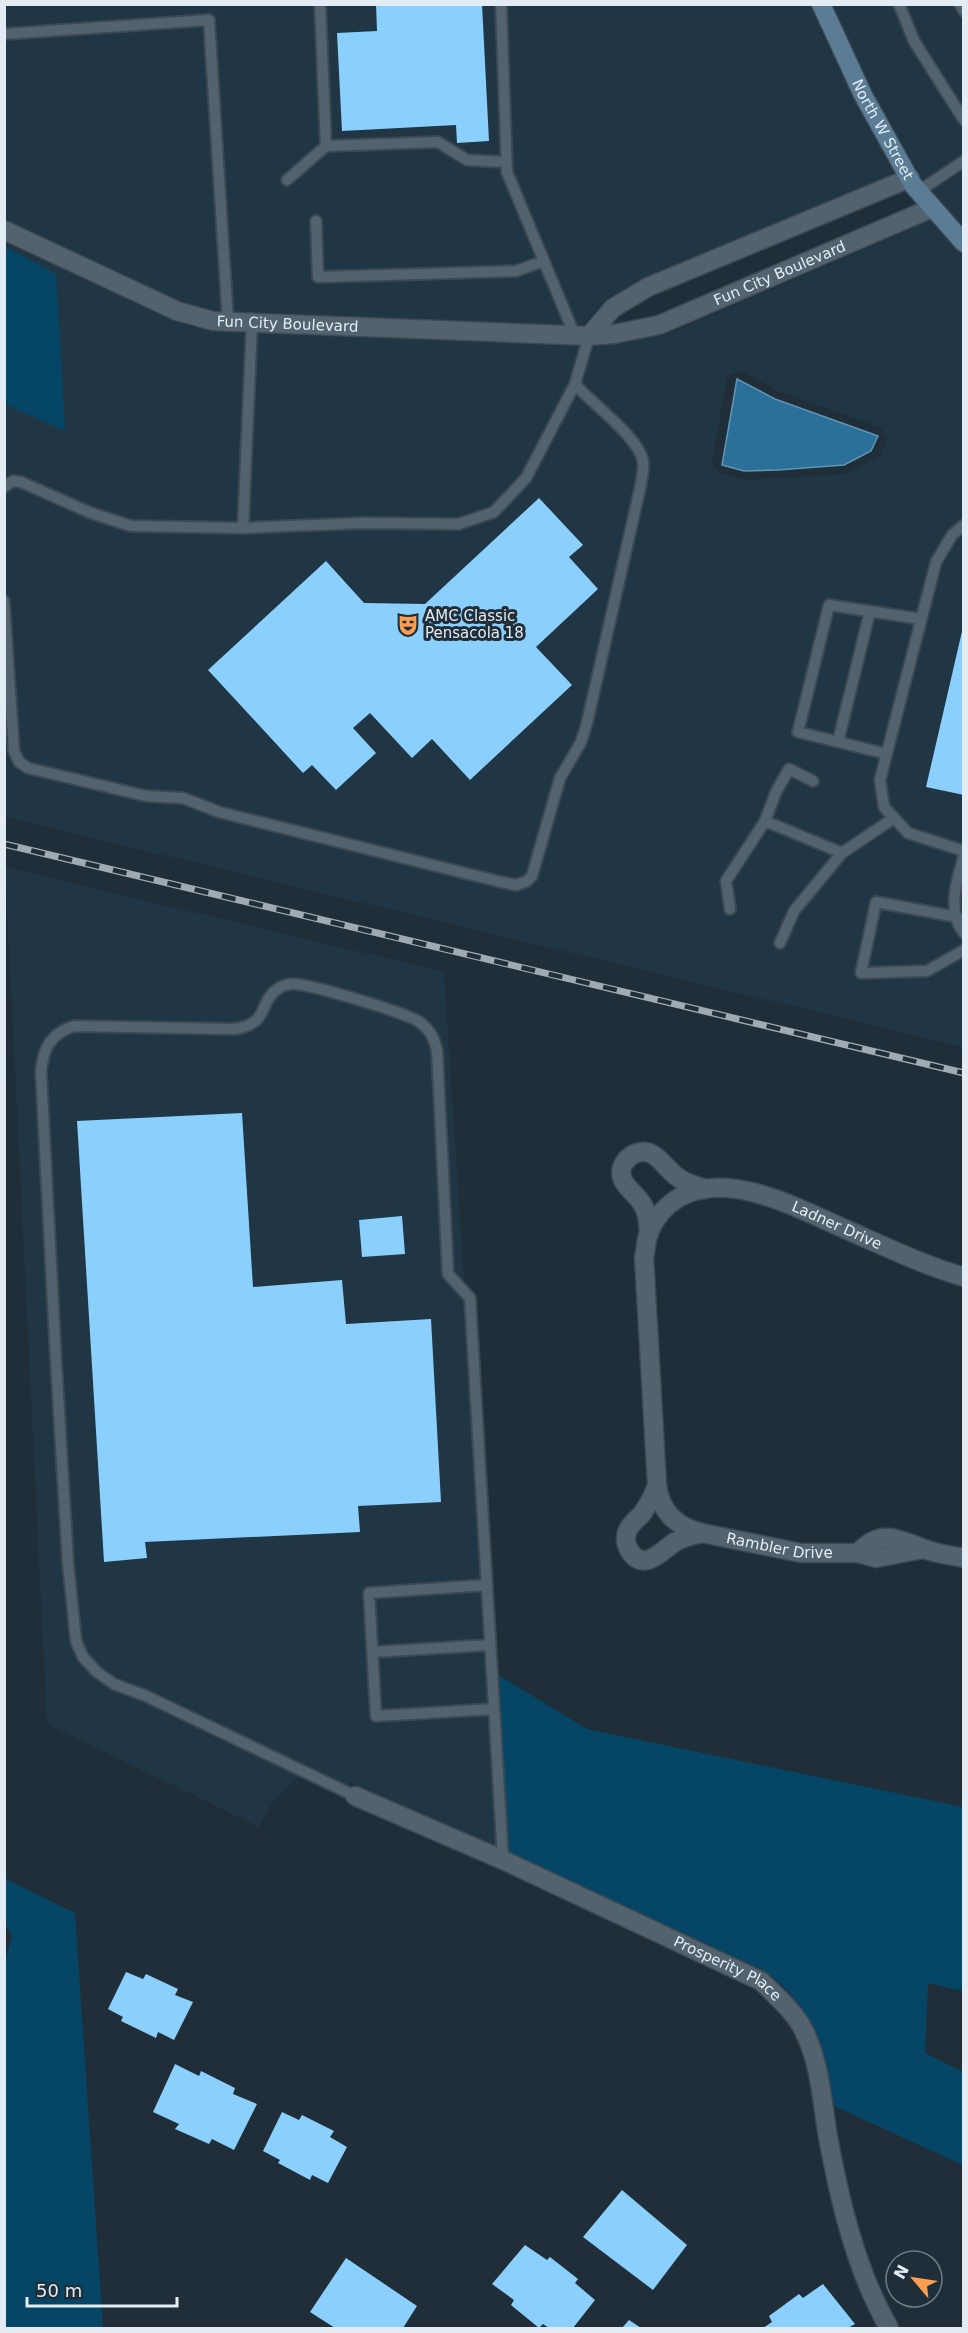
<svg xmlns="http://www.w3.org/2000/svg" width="968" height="2333" font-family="'DejaVu Sans',sans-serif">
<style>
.built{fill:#203645;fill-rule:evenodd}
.green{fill:#054667}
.water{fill:#2b7099;stroke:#6295b4;stroke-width:1.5}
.building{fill:#8bd0fc}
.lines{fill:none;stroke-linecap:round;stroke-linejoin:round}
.lane-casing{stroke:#3c4952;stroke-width:14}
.street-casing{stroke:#3c4952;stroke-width:21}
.secondary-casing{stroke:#3c4952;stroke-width:21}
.lane{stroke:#52636f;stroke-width:10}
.street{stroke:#52636f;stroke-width:18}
.secondary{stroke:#5a7d95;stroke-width:18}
.rail-casing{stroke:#9faab2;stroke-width:7}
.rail{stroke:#1f2e38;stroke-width:4.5;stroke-dasharray:14;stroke-linecap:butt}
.labels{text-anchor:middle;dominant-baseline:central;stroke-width:6;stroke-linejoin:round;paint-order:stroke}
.street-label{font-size:15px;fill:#e3ecf3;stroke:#1f2e38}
.poi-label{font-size:15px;fill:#e3ecf3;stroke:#1f2e38;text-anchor:start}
</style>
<rect width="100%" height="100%" fill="#1f2e38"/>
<path class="built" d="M4,5H811L823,36L853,99L895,173L643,278L606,299L582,326L213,310L193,306L159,292L5,219Z
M834,5H963V228L925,183L873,91L844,30Z
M930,221L964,258L963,1047L5,817L4,241L151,311L188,326L212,331L576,346L586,347L591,351L594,347L665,335ZM741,371L778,391L881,428L887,440L880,456L846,474L745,480L720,473L712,462L721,411L728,376Z
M5,867L444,972L495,1753L504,1850L348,1782L346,1787L319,1775L296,1778L272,1803L259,1827L47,1724Z"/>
<path class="green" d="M4,246L56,274L65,431L5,404Z
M490,1670L587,1729L963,1807V1991L928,1983L925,2053L963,2072V2165L834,2106C823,2050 815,2008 765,1971L504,1850Z
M4,1878L75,1913L103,2328H5L4,1965L12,1936L5,1925Z"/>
<path class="water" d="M737,379L775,399L878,436L871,451L844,465L778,470L744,471L722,465Z"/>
<path class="building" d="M376,4H482L489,141L457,143L456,125L342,131L337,33L377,31Z
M539,498L583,545L569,557L598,589L536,647L572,685L470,780L432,739L412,758L370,713L353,728L376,753L336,790L312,765L303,773L208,670L326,561L364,603L425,604Z
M963,627H964V795L926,787Z
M242,1113L253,1287L342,1280L346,1324L431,1319L441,1502L358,1506L360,1532L145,1542L147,1558L104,1562L77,1121Z
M402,1216L405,1254L362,1257L359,1220Z
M126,1972L143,1979L146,1974L178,1989L175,1995L193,2002L174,2040L158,2032L156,2038L121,2021L123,2017L108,2009Z
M175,2064L199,2076L201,2071L235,2088L233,2094L257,2104L234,2150L212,2139L209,2144L175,2129L179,2124L153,2112Z
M282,2112L299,2120L302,2115L334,2131L330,2137L347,2147L328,2183L312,2175L310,2180L278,2163L280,2160L263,2151Z
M622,2190L687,2245L653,2290L583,2237Z
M525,2245L547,2260L550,2257L578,2279L575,2283L595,2300L573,2328H549L543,2324L539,2328L511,2305L514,2300L492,2284Z
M346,2258L417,2306L403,2328H335L310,2312Z
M823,2284L855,2324L848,2328H763L772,2322L769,2316L799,2294L803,2298Z
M629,2320L641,2328H622Z"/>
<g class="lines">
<defs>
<path id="lane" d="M501,4L507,172L575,336
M899,4L914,41L964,120
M960,4L964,11
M4,34L209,20L228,321
M326,146L438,142L467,160L506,162
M287,180L326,146L320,4
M919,191L964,161
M316,221L318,277L516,271L544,261
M4,487L13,481L21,482L91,513L131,526L243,528L252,322
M964,525L952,535L936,562L880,780L884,807L908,833L964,851
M243,528L362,523L459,524L494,512L526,478L575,384
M4,601L14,751L19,762L28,768L146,796L183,798L219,812L251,820L501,882L517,885L527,881L532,876L560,778L581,742L587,723L641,484C642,477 644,468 643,461C638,436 592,404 575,384L589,336
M838,742L870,611
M887,754L798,732L829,605L921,619
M765,821L776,792L789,769L813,781
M964,856C957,880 946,911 964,933
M730,909L726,881L765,821L842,853
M957,917L876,902L861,973L927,971L964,950
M780,943L794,911L842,853L894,818
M487,1585L369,1593L376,1716L494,1709
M373,1652L490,1645
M355,1796L146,1696L114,1684L97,1672L83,1657L76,1641L68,1563L56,1361L41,1072C43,1049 50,1034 74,1026L234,1029C271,1024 257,1002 279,988C282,986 289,984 292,984C308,983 410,1014 421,1023C431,1031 434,1039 437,1050L448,1274L470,1298L503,1860"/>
<g id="street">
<path id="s1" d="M4,230L177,311L213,321L589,336L614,334L659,325L932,208"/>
<path d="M589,336L613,308L648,287L910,178"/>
<path d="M649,1234C648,1223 648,1212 641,1202C633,1190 614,1181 624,1163C627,1159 630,1156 634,1154C654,1145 663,1166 676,1176C685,1183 695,1186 706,1189"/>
<path id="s2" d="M657,1485C654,1495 648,1505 642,1514C637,1519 630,1524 627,1532C625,1537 626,1545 629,1550C644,1574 662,1550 675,1542C684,1537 692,1535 702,1533L801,1553H858L876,1558L923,1549"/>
<path id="s3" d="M702,1533C676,1527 660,1511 657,1485L644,1257C646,1250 646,1242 648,1235C654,1219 666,1205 680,1197C730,1170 799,1209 845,1229C884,1246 923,1265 964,1277"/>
<path d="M858,1553C880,1529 895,1538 922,1548C935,1554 950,1555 964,1558"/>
<path id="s4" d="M355,1796L503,1860L761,1981C775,1995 794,2011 803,2029C820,2061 822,2102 828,2137C840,2202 856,2270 889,2328"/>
</g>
<g id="secondary">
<path id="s5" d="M821,4L863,95L913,185L964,243"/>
</g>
</defs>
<use href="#lane" class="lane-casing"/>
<use href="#street" class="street-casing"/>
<use href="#secondary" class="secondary-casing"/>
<use href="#lane" class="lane"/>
<use href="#street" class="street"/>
<use href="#secondary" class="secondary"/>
<defs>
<path id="rail" d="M4,844L964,1073"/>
</defs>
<use href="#rail" class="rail-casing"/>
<use href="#rail" class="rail"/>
</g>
<defs>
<symbol id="theatre-bare" viewBox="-9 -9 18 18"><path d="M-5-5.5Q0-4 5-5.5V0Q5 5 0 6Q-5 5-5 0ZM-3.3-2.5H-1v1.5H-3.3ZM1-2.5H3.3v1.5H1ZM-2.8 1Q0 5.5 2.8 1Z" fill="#fb9e51" stroke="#1f2e38" stroke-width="2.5" paint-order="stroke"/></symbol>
</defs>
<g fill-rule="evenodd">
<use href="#theatre-bare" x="393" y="610" width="30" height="30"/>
</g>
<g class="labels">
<g class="street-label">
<text stroke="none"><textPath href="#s5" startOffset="140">North W Street</textPath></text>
<text stroke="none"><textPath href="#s1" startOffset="807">Fun City Boulevard</textPath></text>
<text stroke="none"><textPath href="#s1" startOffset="303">Fun City Boulevard</textPath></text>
<text stroke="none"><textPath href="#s3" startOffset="537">Ladner Drive</textPath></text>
<text stroke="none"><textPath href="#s2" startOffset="238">Rambler Drive</textPath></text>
<text stroke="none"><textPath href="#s4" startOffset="411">Prosperity Place</textPath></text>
</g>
<g class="poi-label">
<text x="425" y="616">AMC Classic<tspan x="425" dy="17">Pensacola 18</tspan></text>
</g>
</g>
<rect width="968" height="2333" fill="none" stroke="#e3ecf3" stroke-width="12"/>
<g transform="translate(914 2279) rotate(299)"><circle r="28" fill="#1f2e38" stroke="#6d7a83" stroke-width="1.5"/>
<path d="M0-4.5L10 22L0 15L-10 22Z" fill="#fb9e51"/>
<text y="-9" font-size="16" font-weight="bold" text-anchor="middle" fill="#e3ecf3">N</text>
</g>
<path d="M27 2297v9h150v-9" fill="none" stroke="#e3ecf3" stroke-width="3"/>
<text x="36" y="2297" font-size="18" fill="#e3ecf3" stroke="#1f2e38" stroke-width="4.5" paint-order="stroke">50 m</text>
</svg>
